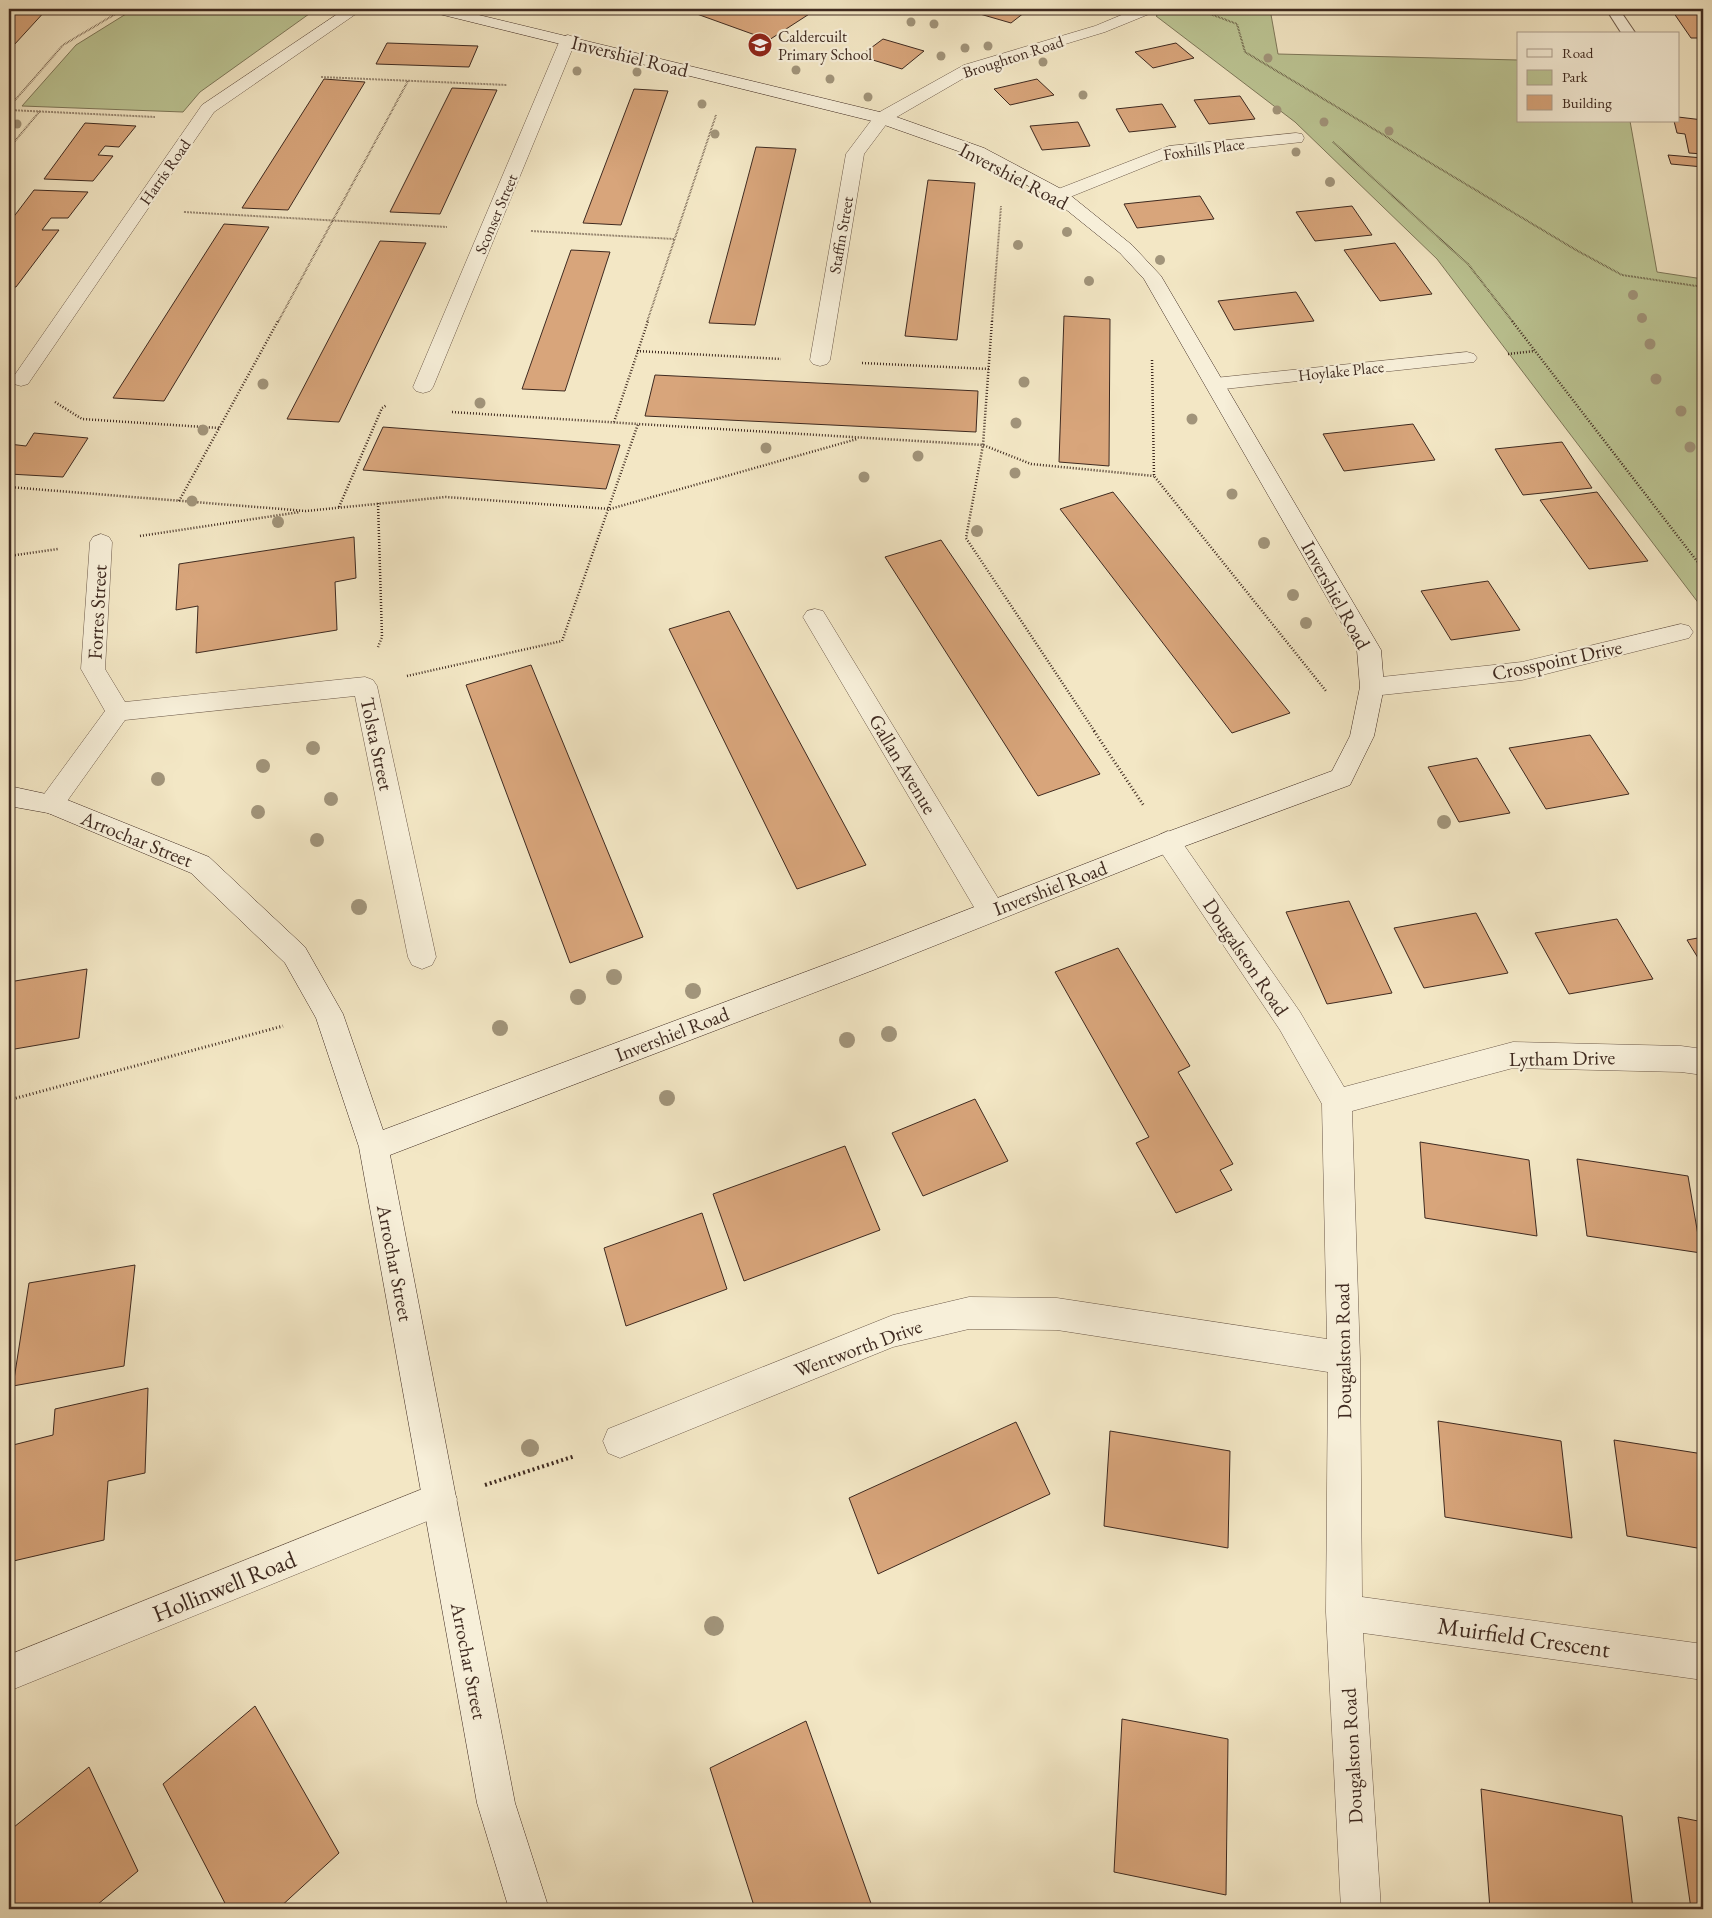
<svg xmlns="http://www.w3.org/2000/svg" width="1712" height="1918" font-family="'EB Garamond',serif">
<style>
.green{fill:#bcc594;stroke:#7e785a}
.building{fill:#d8a57b;stroke:#3f2a20}
.lines{fill:none;stroke-linecap:round;stroke-linejoin:round}
.lane-casing{stroke:#6c5949;stroke-width:2}
.street-casing{stroke:#6c5949;stroke-width:1}
.secondary-casing{stroke:#3f2a20;stroke-width:1}
.path-far3{stroke:#3f2a20;stroke-width:2;stroke-dasharray:0.5 1;stroke-linecap:butt}
.path-far2{stroke:#3f2a20;stroke-width:2.5;stroke-dasharray:1 2;stroke-linecap:butt}
.path-far1{stroke:#3f2a20;stroke-width:3;stroke-dasharray:1 2.5;stroke-linecap:butt}
.path{stroke:#3f2a20;stroke-width:4;stroke-dasharray:2 3;stroke-linecap:butt}
.lane{fill:#f7efd9;fill-rule:evenodd}
.street{fill:#f7efd9;fill-rule:evenodd}
.secondary{fill:#f7efd9;fill-rule:evenodd}
.tree{fill:#a1947a}
.labels{text-anchor:middle;dominant-baseline:central;stroke-width:4.5;stroke-linejoin:round;paint-order:stroke}
.far-poi-label{font-size:16px;fill:#3f2a20;stroke:#f7efd9;text-anchor:start}
.far-street-label{font-size:16px;fill:#3f2a20;stroke:#f7efd9}
.street-label{font-size:20px;fill:#3f2a20;stroke:#f7efd9}
.near-street-label{font-size:24px;fill:#3f2a20;stroke:#f7efd9}
</style>
<rect width="100%" height="100%" fill="#f3e7c5"/>
<filter id="stains"><feTurbulence type="fractalNoise" baseFrequency=".004" numOctaves="4"/><feColorMatrix values="0 0 0 0 .2 0 0 0 0 .09 0 0 0 0 .02 0 0 0 .5 -.17"/></filter>
<radialGradient id="worn" r=".72"><stop offset=".6" stop-color="#630" stop-opacity="0"/><stop offset="1" stop-color="#630" stop-opacity=".3"/></radialGradient>
<path class="green" d="M134,9H316L200,92L183,112L22,106L76,45Z
M1165,9H1270L1278,54L1518,60V121H1630L1657,272L1703,279V609L1437,259L1295,122L1156,16Z"/>
<path class="building" d="M9,9H47L14,45L9,44Z
M683,9H817L769,40Z
M977,9H1029L1011,23L973,12Z
M1671,9H1703V38H1691Z
M883,39L924,51L902,69L860,56Z
M387,43L478,46L469,67L376,64Z
M1176,43L1194,58L1153,68L1135,52Z
M324,79L365,82L288,210L242,208Z
M1037,79L1054,95L1010,105L994,89Z
M452,88L497,90L440,214L390,212Z
M634,89L668,91L621,225L583,223Z
M1240,96L1255,119L1209,124L1194,100Z
M1162,104L1176,127L1129,132L1116,109Z
M1678,117L1703,120V154L1689,153L1685,134L1677,133L1674,121H1678Z
M1078,122L1090,146L1042,150L1030,126Z
M85,123L136,126L119,147L105,146L98,155L113,156L93,181L44,179Z
M756,147L796,149L755,325L709,323Z
M1668,155L1703,158V167L1671,164Z
M928,180L975,183L957,340L905,336Z
M34,190L88,192L68,218H51L42,230H59L16,287H9V223Z
M1200,196L1214,219L1137,228L1124,204Z
M1352,206L1372,235L1315,241L1296,212Z
M224,224L269,227L164,401L113,398Z
M380,241L426,243L339,422L287,419Z
M1395,243L1432,294L1380,301L1344,250Z
M571,250L610,252L565,391L522,389Z
M1296,292L1314,321L1234,330L1218,301Z
M1064,316L1110,319L1109,466L1059,462Z
M655,375L978,391L976,432L645,416Z
M1413,424L1435,460L1344,471L1323,434Z
M383,427L620,445L606,489L363,470Z
M34,433L88,438L63,477L9,474V444L26,446Z
M1562,442L1592,488L1523,495L1495,449Z
M1113,492L1290,713L1232,733L1060,509Z
M1597,492L1648,561L1589,569L1540,500Z
M354,537L356,578L335,582L337,630L196,653L198,606L176,610L179,564Z
M941,540L1100,774L1038,796L885,557Z
M1488,581L1520,630L1451,640L1421,591Z
M729,611L866,865L797,889L669,629Z
M531,665L643,937L570,963L466,685Z
M1590,735L1629,794L1546,809L1509,748Z
M1477,758L1510,813L1459,822L1428,767Z
M1349,901L1392,993L1327,1004L1286,912Z
M1476,913L1508,973L1424,988L1394,928Z
M1617,919L1653,979L1569,994L1535,933Z
M1703,937V966L1687,940Z
M1118,948L1190,1066L1178,1072L1233,1164L1220,1170L1232,1190L1176,1213L1136,1143L1149,1137L1055,972Z
M87,969L79,1038L9,1050V982Z
M975,1099L1008,1161L923,1196L892,1133Z
M1420,1142L1529,1160L1537,1236L1425,1218Z
M845,1146L880,1230L744,1281L713,1194Z
M1577,1159L1688,1176L1701,1253L1587,1236Z
M702,1213L727,1289L626,1326L604,1248Z
M135,1265L124,1366L13,1386L29,1283Z
M148,1388L145,1473L108,1481L104,1540L9,1562V1446L53,1435L55,1409Z
M1438,1421L1561,1441L1572,1538L1445,1517Z
M1016,1422L1050,1494L878,1574L849,1498Z
M1110,1431L1230,1451L1228,1548L1104,1526Z
M1614,1440L1703,1454V1549L1627,1536Z
M255,1706L339,1853L278,1909H228L163,1784Z
M1122,1719L1228,1739L1226,1895L1114,1872Z
M806,1721L873,1909H755L710,1768Z
M89,1767L138,1871L92,1909H9V1831Z
M1481,1789L1622,1816L1633,1909H1490Z
M1678,1817L1703,1822V1909H1691Z"/>
<g class="lines">
<defs>
<path id="lane" d="M1606,9H1619L1636,34H1622Z"/>
<path id="street" d="M345,9H363L214,112L28,384L21,386L14,384L11,380L14,376L202,105Z
M1136,9H1157L1154,12L1105,32L976,71L888,122L864,154L830,360L827,364L820,366L813,364L810,360L846,154L876,114L964,65L1095,26Z
M568,35L574,37L576,40L433,387L430,391L423,393L416,391L413,387L560,40L562,37Z
M1296,133L1302,134L1304,138L1302,142L1172,156L1065,199L1059,200L1053,199L1050,195L1053,191L1169,146Z
M1467,352L1474,354L1477,358L1474,362L1215,390L1208,388L1205,384L1208,380L1215,378Z
M101,534L109,537L112,542L105,669L125,702L365,677L373,680L377,686L436,957L432,965L422,969L412,965L408,957L355,696L125,720L60,811L51,814L42,811L38,804L42,797L105,711L81,669L90,542L93,537Z
M815,609L823,611L1001,903L1004,911L1001,919L991,922L981,919L803,617L807,611Z
M1681,624L1689,626L1693,632L1689,638L1522,680L1372,696L1364,693L1360,687L1364,681L1372,678L1522,662Z
M1168,831L1177,835L1300,1012L1344,1087L1513,1042L1681,1046L1703,1049V1075L1681,1072L1513,1068L1352,1111L1360,1358L1362,1597L1703,1644V1680L1363,1633L1381,1909H1341L1326,1612L1328,1372L1057,1330L969,1329L893,1347L620,1458L608,1453L603,1441L608,1429L893,1315L969,1297L1057,1298L1327,1339L1322,1104L1280,1030L1159,849L1155,842L1159,835Z
M440,1482L452,1487L457,1499L452,1511L9,1691V1655Z"/>
<path id="secondary" d="M428,9H454L888,114L984,148L1065,191L1132,245L1161,276L1381,650L1384,687L1374,736L1350,785L1177,849L876,969L390,1155L515,1803L549,1909H509L477,1803L359,1147L316,1018L285,963L191,873L48,813L9,806V786L60,797L209,857L305,947L343,1014L383,1130L856,953L1159,835L1332,771L1350,736L1360,687L1357,650L1144,279L1120,253L1053,199L972,156L876,122L431,12Z"/>
</defs>
<use href="#lane" class="lane-casing"/>
<use href="#street" class="street-casing"/>
<use href="#secondary" class="secondary-casing"/>
<path class="path-far3" d="M1197,9L1237,24L1245,52L1576,250L1622,275L1703,287
M321,77L507,85
M9,107L63,45L124,9
M9,110L155,117
M1333,142L1468,264L1513,322
M9,148L40,111
M184,212L447,227
M531,231L674,239
M278,322L408,81
M647,322L716,115
M992,322L1001,206"/>
<path class="path-far2" d="M992,321L983,445L966,538L1095,732
M1512,321L1703,569
M637,351L781,359
M1508,354L1535,351
M1152,360L1154,476L1326,691
M862,363L989,369
M55,402L82,419L219,428
M452,412L638,424
M614,422L648,321
M9,487L306,511L446,497L610,509L857,439
M179,501L278,321
M378,503L382,637L378,647
M339,507L382,408L387,405
M140,536L300,512
M9,556L58,549
M407,676L562,641L638,424L983,445L1031,464L1154,476"/>
<path class="path-far1" d="M1094,731L1144,806
M9,1100L283,1026"/>
<path class="path" d="M485,1485L575,1456"/>
<use href="#lane" class="lane"/>
<use href="#street" class="street"/>
<use href="#secondary" class="secondary"/>
</g>
<g class="tree">
<circle cx="911" cy="22" r="4.5"/>
<circle cx="934" cy="24" r="4.5"/>
<circle cx="988" cy="46" r="4.5"/>
<circle cx="965" cy="48" r="4.5"/>
<circle cx="941" cy="56" r="4.5"/>
<circle cx="848" cy="57" r="4.5"/>
<circle cx="1268" cy="58" r="4.5"/>
<circle cx="1043" cy="62" r="4.5"/>
<circle cx="796" cy="70" r="4.5"/>
<circle cx="577" cy="71" r="4.5"/>
<circle cx="637" cy="72" r="4.5"/>
<circle cx="830" cy="79" r="4.5"/>
<circle cx="1083" cy="95" r="4.5"/>
<circle cx="868" cy="97" r="4.5"/>
<circle cx="702" cy="104" r="4.5"/>
<circle cx="1277" cy="110" r="4.5"/>
<circle cx="1324" cy="122" r="4.5"/>
<circle cx="17" cy="124" r="4.5"/>
<circle cx="1389" cy="131" r="4.5"/>
<circle cx="715" cy="134" r="4.5"/>
<circle cx="1296" cy="152" r="4.5"/>
<circle cx="1330" cy="182" r="5"/>
<circle cx="1067" cy="232" r="5"/>
<circle cx="1018" cy="245" r="5"/>
<circle cx="1160" cy="260" r="5"/>
<circle cx="1089" cy="281" r="5"/>
<circle cx="1633" cy="295" r="5"/>
<circle cx="1642" cy="318" r="5"/>
<circle cx="1650" cy="344" r="5.5"/>
<circle cx="1656" cy="379" r="5.5"/>
<circle cx="1024" cy="382" r="5.5"/>
<circle cx="263" cy="384" r="5.5"/>
<circle cx="480" cy="403" r="5.5"/>
<circle cx="1681" cy="411" r="5.5"/>
<circle cx="1192" cy="419" r="5.5"/>
<circle cx="1016" cy="423" r="5.5"/>
<circle cx="203" cy="430" r="5.5"/>
<circle cx="1690" cy="447" r="5.5"/>
<circle cx="766" cy="448" r="5.5"/>
<circle cx="918" cy="456" r="5.5"/>
<circle cx="1015" cy="473" r="5.5"/>
<circle cx="864" cy="477" r="5.5"/>
<circle cx="1232" cy="494" r="5.5"/>
<circle cx="192" cy="501" r="5.5"/>
<circle cx="278" cy="522" r="6"/>
<circle cx="977" cy="531" r="6"/>
<circle cx="1264" cy="543" r="6"/>
<circle cx="1293" cy="595" r="6"/>
<circle cx="1306" cy="623" r="6"/>
<circle cx="313" cy="748" r="7"/>
<circle cx="263" cy="766" r="7"/>
<circle cx="158" cy="779" r="7"/>
<circle cx="331" cy="799" r="7"/>
<circle cx="258" cy="812" r="7"/>
<circle cx="1444" cy="822" r="7"/>
<circle cx="317" cy="840" r="7"/>
<circle cx="359" cy="907" r="8"/>
<circle cx="614" cy="977" r="8"/>
<circle cx="693" cy="991" r="8"/>
<circle cx="578" cy="997" r="8"/>
<circle cx="500" cy="1028" r="8"/>
<circle cx="889" cy="1034" r="8"/>
<circle cx="847" cy="1040" r="8"/>
<circle cx="667" cy="1098" r="8"/>
<circle cx="530" cy="1448" r="9"/>
<circle cx="714" cy="1626" r="10"/>
</g>
<defs>
<symbol id="school-disc" viewBox="-11 -11 22 22"><circle r="9.5" fill="#8f2418" stroke="#f7efd9"/><path d="M0-5L7-2L0 1L-7-2ZM-4 1L0 2.5L4 1V4Q0 6-4 4Z" fill="#fff"/></symbol>
</defs>
<g fill-rule="evenodd">
<use href="#school-disc" x="746" y="31" width="28" height="28"/>
</g>
<g class="labels">
<g class="far-poi-label">
<text x="778" y="36">Caldercuilt<tspan x="778" dy="18">Primary School</tspan></text>
</g>
<g class="far-street-label">
<text transform="translate(1013 57) rotate(-18)">Broughton Road</text>
<text transform="translate(1204 149) rotate(-8)">Foxhills Place</text>
<text transform="translate(165 172) rotate(-55)">Harris Road</text>
<text transform="translate(496 214) rotate(-67)">Sconser Street</text>
<text transform="translate(841 235) rotate(-80)">Staffin Street</text>
<text transform="translate(1341 371) rotate(-6)">Hoylake Place</text>
</g>
<g class="street-label">
<text transform="translate(630 56) rotate(14)">Invershiel Road</text>
<text transform="translate(1014 176) rotate(28)">Invershiel Road</text>
<text transform="translate(1336 595) rotate(61)">Invershiel Road</text>
<text transform="translate(97 612) rotate(-87)">Forres Street</text>
<text transform="translate(1557 660) rotate(-12)">Crosspoint Drive</text>
<text transform="translate(377 744) rotate(78)">Tolsta Street</text>
<text transform="translate(903 764) rotate(59)">Gallan Avenue</text>
<text transform="translate(137 839) rotate(22)">Arrochar Street</text>
<text transform="translate(1050 888) rotate(-21)">Invershiel Road</text>
<text transform="translate(1246 957) rotate(56)">Dougalston Road</text>
<text transform="translate(672 1034) rotate(-21)">Invershiel Road</text>
<text transform="translate(1562 1058) rotate(-1)">Lytham Drive</text>
<text transform="translate(395 1263) rotate(79)">Arrochar Street</text>
<text transform="translate(858 1348) rotate(-20)">Wentworth Drive</text>
<text transform="translate(1343 1351) rotate(-91)">Dougalston Road</text>
<text transform="translate(469 1661) rotate(79)">Arrochar Street</text>
<text transform="translate(1352 1756) rotate(-93)">Dougalston Road</text>
</g>
<g class="near-street-label">
<text transform="translate(224 1586) rotate(-22)">Hollinwell Road</text>
<text transform="translate(1524 1637) rotate(8)">Muirfield Crescent</text>
</g>
</g>
<rect width="1712" height="1918" fill="none" stroke="#f3e7c5" stroke-width="30"/>
<rect x="10" y="10" width="1692" height="1898" fill="none" stroke="#3f2a20" stroke-width="2.5"/>
<rect x="15" y="15" width="1682" height="1888" fill="none" stroke="#3f2a20"/>
<rect x="1517" y="32" width="162" height="90" fill="#f7efd9" stroke="#ada08f"/>
<rect x="1527" y="49" width="25" height="8" fill="#f7efd9" stroke="#ada08f"/>
<text x="1562" y="58" font-size="15" fill="#3f2a20">Road</text>
<rect x="1527" y="70" width="25" height="15" fill="#bcc594" stroke="#ada08f"/>
<text x="1562" y="82" font-size="15" fill="#3f2a20">Park</text>
<rect x="1527" y="95" width="25" height="15" fill="#d8a57b" stroke="#ada08f"/>
<text x="1562" y="108" font-size="15" fill="#3f2a20">Building</text>
<rect width="100%" height="100%" filter="url(#stains)"/>
<rect width="100%" height="100%" fill="url(#worn)"/>
</svg>
